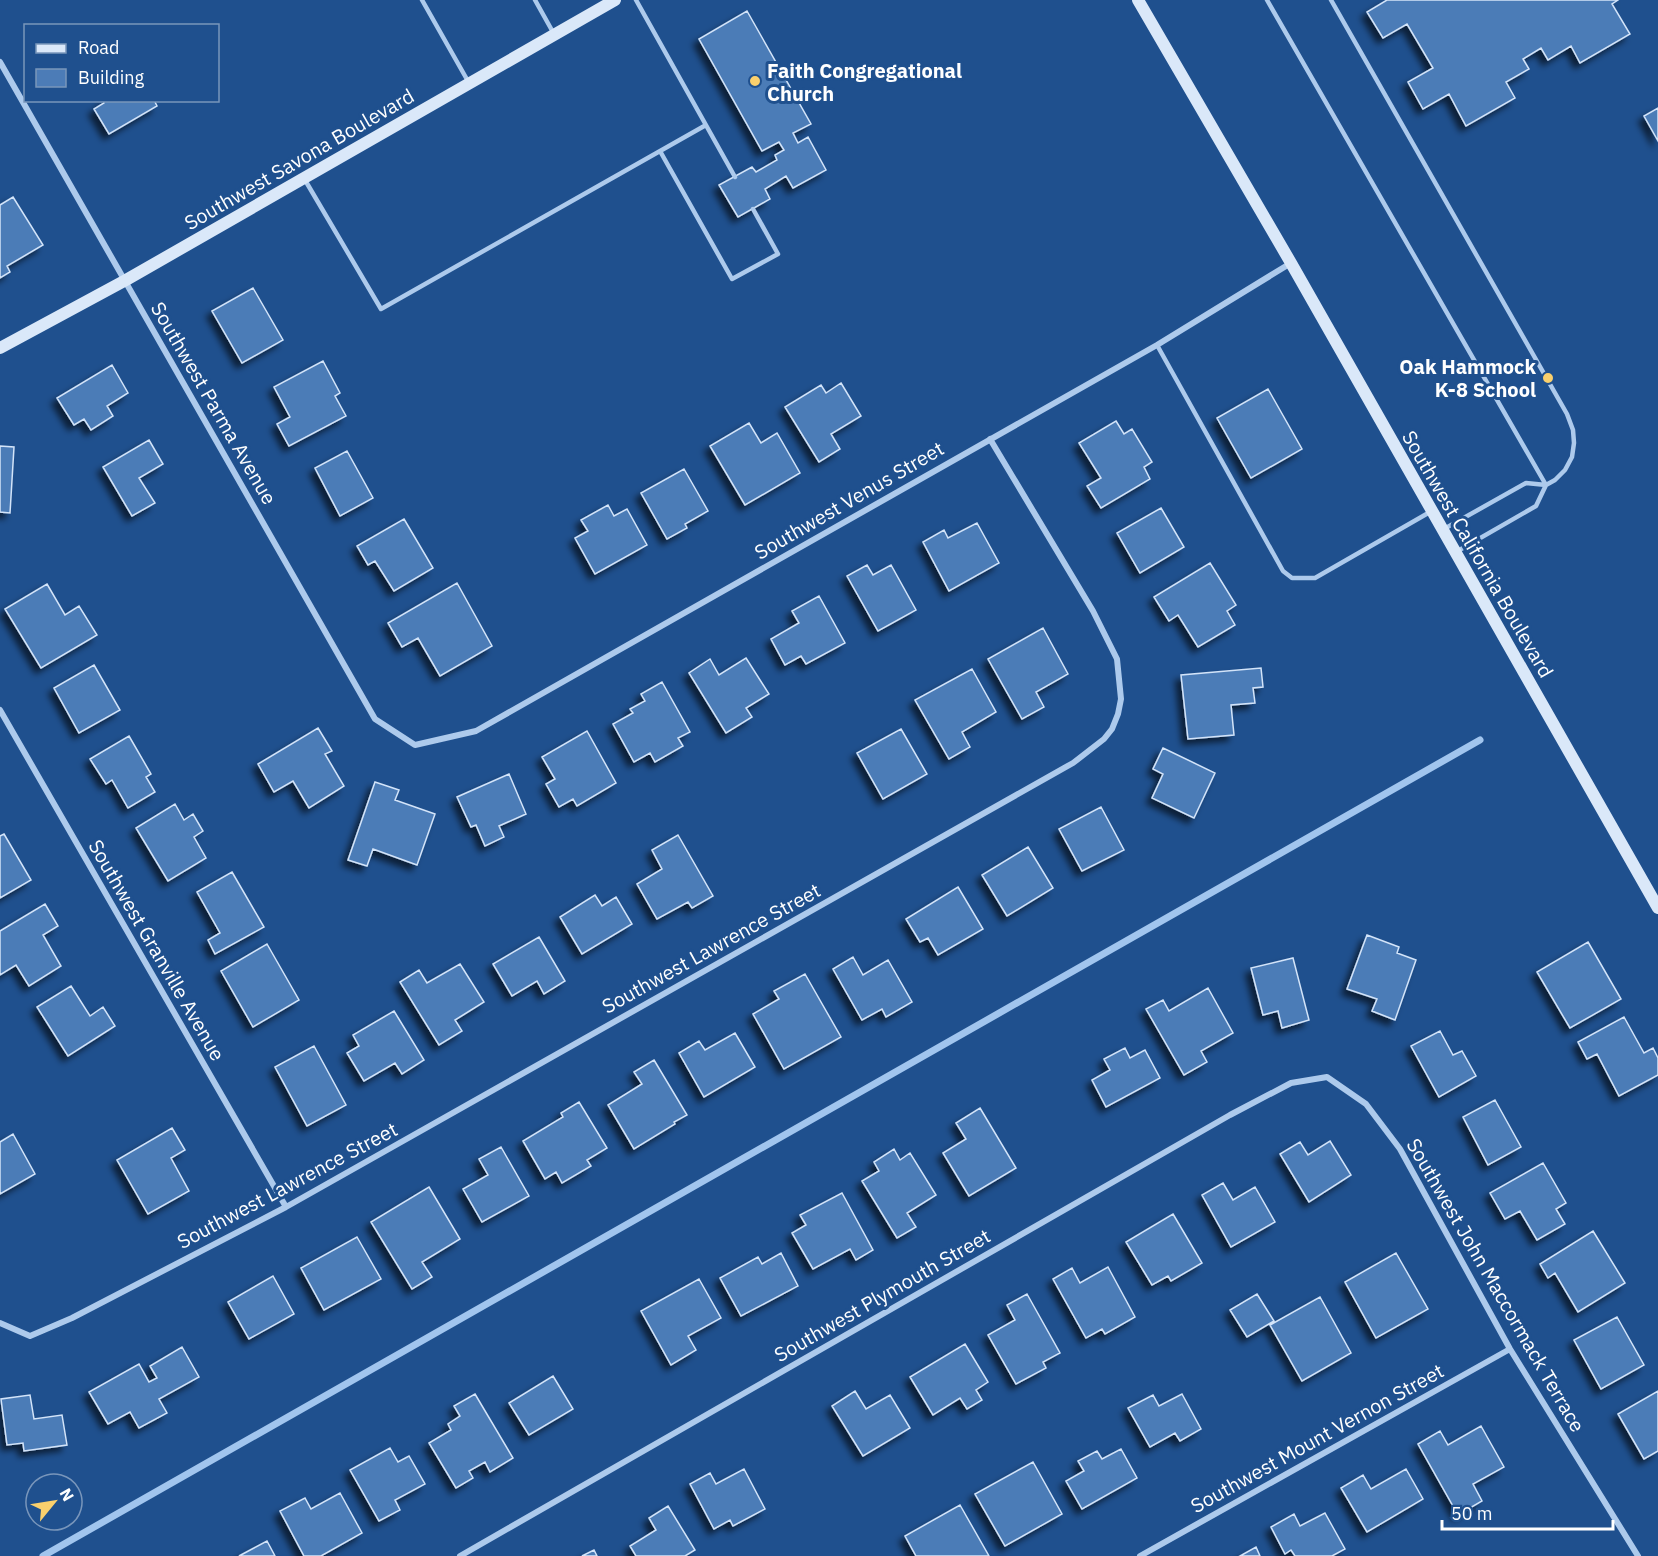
<svg xmlns="http://www.w3.org/2000/svg" width="1658" height="1556" font-family="'IBM Plex Sans',sans-serif">
<style>
.lines{fill:none;stroke-linecap:round;stroke-linejoin:round}
.stream{stroke:#a1c5ee;stroke-width:7}
.building{fill:#4c7cb7;stroke:#d3e4f9;stroke-width:1.5;filter:url(#shadow)}
.lane{stroke:#adcaec;stroke-width:4.5}
.street{stroke:#adcaec;stroke-width:6}
.secondary{stroke:#dae8f9;stroke-width:12}
.poi-dot{fill:#fad06d;stroke:#1f508e;stroke-width:2}
.labels{text-anchor:middle;dominant-baseline:central;stroke-width:6;stroke-linejoin:round;paint-order:stroke}
.poi-label{font-size:20px;font-weight:bold;fill:#fff;stroke:#1f508e;text-anchor:start}
.street-label{font-size:20px;fill:#fff;stroke:#1f508e}
</style>
<defs>
<filter id="shadow"><feDropShadow dx="-5.5" dy="5.5" stdDeviation="3" flood-color="#0009"/></filter>
</defs>
<rect width="100%" height="100%" fill="#1f508e"/>
<g class="lines">
<path class="stream" d="M43,1556L1480,740"/>
</g>
<path class="building" d="M1387,0H1618L1612,4L1630,34L1580,63L1571,46L1548,60L1541,48L1523,59L1529,69L1506,82L1515,98L1466,126L1449,94L1423,109L1408,82L1433,68L1407,24L1383,38L1367,12Z
M747,11L811,124L793,133L798,143L808,137L826,170L793,188L786,176L765,189L770,199L738,217L719,185L752,167L756,172L777,160L775,155L784,150L779,142L762,151L699,39Z
M103,100H154L157,106L109,134L94,109L104,103Z
M1658,108V141L1644,116Z
M13,197L43,245L7,266L10,272L0,278V205Z
M253,288L283,340L242,363L212,311Z
M323,361L340,393L335,396L346,416L289,446L277,424L290,417L274,387Z
M112,365L128,393L107,406L113,416L91,430L84,419L74,425L57,398Z
M841,383L861,416L831,434L840,449L819,462L785,407L821,385L826,393Z
M1268,389L1302,449L1251,478L1217,418Z
M1116,421L1124,434L1132,429L1152,462L1144,467L1150,479L1101,508L1087,486L1101,478L1079,443Z
M749,423L761,443L777,433L800,473L745,505L710,446Z
M149,440L163,464L139,478L155,503L132,516L103,467Z
M0,446L14,447L10,513L0,512Z
M347,451L373,498L340,516L315,468Z
M684,469L708,511L685,524L687,528L667,539L641,493Z
M608,505L614,516L627,509L647,545L595,574L575,538L588,531L581,520Z
M1161,508L1184,547L1140,573L1117,533Z
M404,519L433,568L394,591L375,561L368,565L357,546Z
M977,523L999,563L949,591L923,542L944,530L948,538Z
M1210,563L1236,605L1227,611L1235,625L1198,647L1178,615L1169,621L1154,597Z
M867,565L873,575L891,565L916,610L878,631L847,576Z
M457,583L492,646L440,676L418,638L402,647L388,623Z
M47,584L65,615L79,606L97,635L41,668L5,609Z
M819,596L845,643L806,664L801,656L785,665L771,639L799,623L792,611Z
M1043,628L1068,674L1036,692L1044,707L1022,719L988,659Z
M746,658L769,694L746,708L752,717L726,733L689,673L710,659L719,675Z
M94,665L120,710L79,733L54,688Z
M1261,668L1263,687L1253,688L1255,703L1231,705L1234,735L1188,739L1181,675Z
M972,669L996,712L962,732L970,747L949,759L915,700Z
M662,682L690,732L678,738L683,746L655,762L650,753L634,762L613,724L633,713L630,709L645,701L641,694Z
M318,728L332,751L325,754L344,786L309,808L293,781L274,792L258,764Z
M901,729L927,774L883,799L857,753Z
M587,731L616,783L577,806L573,799L559,807L546,784L555,779L542,757Z
M129,736L151,774L146,777L155,792L128,808L112,780L106,784L90,759Z
M1163,748L1215,773L1194,818L1152,798L1163,774L1153,769Z
M509,774L526,814L499,826L504,837L485,846L476,825L471,827L457,797Z
M375,782L399,790L395,800L435,814L417,865L373,849L367,866L348,860Z
M175,804L184,820L193,814L203,831L194,837L206,858L168,881L136,828Z
M1101,807L1124,850L1082,871L1059,829Z
M4,834L31,880L0,898V836Z
M678,835L713,896L692,908L688,902L657,919L637,884L662,869L652,850Z
M1028,847L1053,888L1007,916L982,875Z
M232,872L264,927L215,954L208,940L220,933L197,892Z
M958,887L983,929L938,955L928,938L920,942L906,919Z
M595,895L602,906L616,897L632,924L582,954L560,917Z
M45,904L58,926L43,935L61,966L29,986L16,965L0,975V931Z
M1367,935L1399,947L1397,953L1416,960L1395,1020L1372,1011L1377,999L1347,989Z
M539,937L565,981L544,994L537,981L512,996L493,964Z
M1588,942L1621,999L1570,1028L1537,972Z
M267,944L299,1000L253,1027L221,971Z
M853,957L863,975L888,960L912,1002L886,1017L882,1009L862,1020L833,969Z
M1293,958L1309,1020L1282,1028L1278,1011L1263,1015L1251,968Z
M460,964L484,1002L455,1020L462,1031L439,1045L400,982L419,970L427,983Z
M805,974L841,1037L784,1069L753,1014L779,999L774,991Z
M71,986L90,1016L103,1007L115,1026L68,1056L37,1007Z
M1208,988L1233,1033L1201,1051L1207,1062L1184,1075L1146,1009L1163,1000L1169,1011Z
M394,1011L424,1060L402,1074L395,1063L364,1081L347,1053L359,1046L353,1035Z
M1624,1017L1644,1053L1653,1048L1658,1058V1075L1619,1096L1597,1054L1587,1059L1578,1042Z
M1440,1031L1453,1055L1462,1051L1476,1076L1439,1097L1411,1046Z
M735,1033L755,1067L704,1097L679,1053L699,1041L705,1050Z
M314,1046L346,1105L307,1126L275,1067Z
M1125,1048L1130,1058L1145,1050L1160,1078L1106,1107L1092,1080L1110,1070L1104,1059Z
M654,1060L687,1115L674,1122L675,1124L634,1149L608,1105L642,1084L634,1072Z
M1495,1100L1521,1147L1488,1165L1463,1117Z
M579,1102L607,1148L587,1160L591,1166L562,1183L556,1172L545,1179L523,1141L563,1117L561,1113Z
M980,1108L1016,1168L969,1196L943,1153L966,1139L956,1123Z
M172,1128L185,1150L171,1158L189,1191L148,1214L117,1160Z
M13,1134L35,1174L0,1194V1142Z
M1330,1141L1351,1175L1309,1202L1280,1154L1300,1142L1308,1155Z
M501,1147L529,1196L482,1222L463,1189L488,1175L479,1159Z
M894,1149L900,1160L910,1153L936,1195L907,1213L916,1227L897,1238L862,1181L879,1171L874,1162Z
M1543,1163L1566,1203L1556,1209L1565,1224L1537,1240L1520,1211L1505,1219L1490,1193Z
M1223,1183L1233,1200L1255,1187L1275,1222L1231,1247L1202,1195Z
M429,1187L460,1239L422,1262L432,1277L412,1289L371,1222Z
M842,1193L873,1250L856,1260L850,1249L813,1269L792,1233L806,1225L800,1215Z
M1173,1214L1202,1263L1171,1281L1168,1276L1152,1285L1126,1242Z
M1593,1231L1625,1283L1578,1312L1555,1273L1548,1278L1540,1264Z
M357,1237L381,1279L324,1310L301,1268Z
M781,1253L798,1286L741,1316L720,1278L758,1257L762,1264Z
M1396,1253L1428,1309L1376,1338L1345,1282Z
M1108,1267L1135,1317L1105,1334L1102,1329L1086,1338L1053,1279L1072,1268L1080,1283Z
M273,1276L294,1314L249,1339L228,1302Z
M699,1279L721,1318L688,1336L696,1350L671,1365L641,1311Z
M1027,1294L1060,1353L1043,1362L1046,1368L1016,1384L988,1335L1015,1320L1007,1305Z
M1257,1294L1274,1321L1247,1337L1230,1310Z
M1320,1297L1351,1353L1302,1381L1270,1325Z
M1617,1317L1644,1365L1601,1389L1574,1340Z
M965,1344L988,1382L976,1390L982,1400L967,1409L960,1398L933,1415L910,1377Z
M182,1347L199,1377L159,1399L167,1413L139,1428L130,1412L108,1424L89,1392L139,1364L149,1382L157,1378L150,1366Z
M553,1376L573,1409L529,1435L509,1403Z
M855,1391L866,1409L890,1395L910,1428L863,1456L832,1406Z
M1658,1391V1451L1644,1459L1618,1414Z
M475,1394L513,1458L490,1472L485,1462L469,1471L473,1478L456,1488L429,1443L451,1430L448,1424L460,1416L454,1406Z
M1182,1394L1201,1429L1180,1441L1175,1433L1150,1447L1128,1408L1153,1395L1159,1406Z
M30,1395L34,1419L62,1415L67,1445L24,1451L23,1443L7,1445L1,1399Z
M1481,1426L1504,1467L1473,1484L1482,1501L1458,1515L1418,1444L1440,1431L1448,1445Z
M390,1448L398,1462L409,1456L425,1484L395,1500L400,1510L379,1521L350,1470Z
M1121,1449L1137,1478L1082,1509L1066,1481L1084,1471L1078,1461L1097,1451L1102,1459Z
M1033,1462L1062,1514L1005,1546L975,1494Z
M744,1469L765,1509L733,1526L730,1520L714,1529L690,1484L710,1473L716,1484Z
M1406,1469L1423,1499L1367,1532L1341,1488L1363,1475L1371,1489Z
M340,1493L362,1533L321,1556H304L280,1511L305,1498L311,1509Z
M960,1505L989,1556H916L905,1536Z
M668,1506L695,1550L685,1556H636L630,1546L656,1530L649,1518Z
M1325,1513L1345,1549L1332,1556H1295L1291,1550L1285,1554L1271,1527L1294,1514L1300,1526Z
M267,1541L275,1556H239Z
M1256,1547L1260,1556H1240Z
M594,1550L597,1556H582Z"/>
<g class="lines">
<path class="lane" d="M422,0L469,83
M535,0L554,34
M636,0L735,177
M1267,0L1546,485
M1331,0L1567,414L1573,430L1574,443L1572,457L1565,470L1555,480L1546,485L1536,506L1456,552
M660,151L732,279L778,254L753,209
M305,180L381,309L706,125
M1157,345L1283,571L1292,578H1315L1430,512
M1444,529L1526,483L1546,485"/>
<path class="street" d="M0,62L375,719L415,745L476,731L1157,345L1291,263
M0,710L286,1207
M0,1323L30,1336L72,1318L286,1207L1073,763L1104,739L1112,729L1118,714L1121,699L1117,659L1093,611L990,439
M460,1556L1230,1115L1291,1083L1327,1077L1366,1104L1400,1149L1510,1349L1638,1556
M1140,1556L1510,1349"/>
<path class="secondary" d="M1138,0L1291,263L1658,908
M0,348L126,280L615,0"/>
</g>
<g class="poi-dot">
<circle cx="755" cy="81" r="6"/>
<circle cx="1548" cy="378" r="6"/>
</g>
<g class="labels">
<g class="poi-label">
<text x="767" y="70">Faith Congregational<tspan x="767" dy="23">Church</tspan></text>
<text x="1536" y="366" text-anchor="end">Oak Hammock<tspan x="1536" dy="23">K-8 School</tspan></text>
</g>
<g class="street-label">
<text transform="translate(299 159) rotate(-30)">Southwest Savona Boulevard</text>
<text transform="translate(214 403) rotate(60)">Southwest Parma Avenue</text>
<text transform="translate(849 500) rotate(-30)">Southwest Venus Street</text>
<text transform="translate(1478 554) rotate(60)">Southwest California Boulevard</text>
<text transform="translate(711 948) rotate(-29)">Southwest Lawrence Street</text>
<text transform="translate(157 950) rotate(60)">Southwest Granville Avenue</text>
<text transform="translate(287 1185) rotate(-28)">Southwest Lawrence Street</text>
<text transform="translate(1496 1285) rotate(60)">Southwest John Maccormack Terrace</text>
<text transform="translate(882 1295) rotate(-30)">Southwest Plymouth Street</text>
<text transform="translate(1317 1438) rotate(-29)">Southwest Mount Vernon Street</text>
</g>
</g>
<rect x="24" y="24" width="195" height="78" fill="#1f508e" stroke="#7996bb" stroke-width="1.5"/>
<rect x="36" y="44" width="30" height="9" fill="#dae8f9" stroke="#7996bb" stroke-width="1.5"/>
<text x="78" y="54" font-size="18" fill="#ffffff">Road</text>
<rect x="36" y="69" width="30" height="18" fill="#4c7cb7" stroke="#7996bb" stroke-width="1.5"/>
<text x="78" y="84" font-size="18" fill="#ffffff">Building</text>
<g transform="translate(54 1502) rotate(60)"><circle r="28" fill="#1f508e" stroke="#7996bb" stroke-width="1.5"/>
<path d="M0-4.5L10 22L0 15L-10 22Z" fill="#fad06d"/>
<text y="-9" font-size="16" font-weight="bold" text-anchor="middle" fill="#ffffff">N</text>
</g>
<path d="M1442 1520v9h171v-9" fill="none" stroke="#ffffff" stroke-width="3"/>
<text x="1451" y="1520" font-size="18" fill="#ffffff" stroke="#1f508e" stroke-width="4.5" paint-order="stroke">50 m</text>
</svg>
